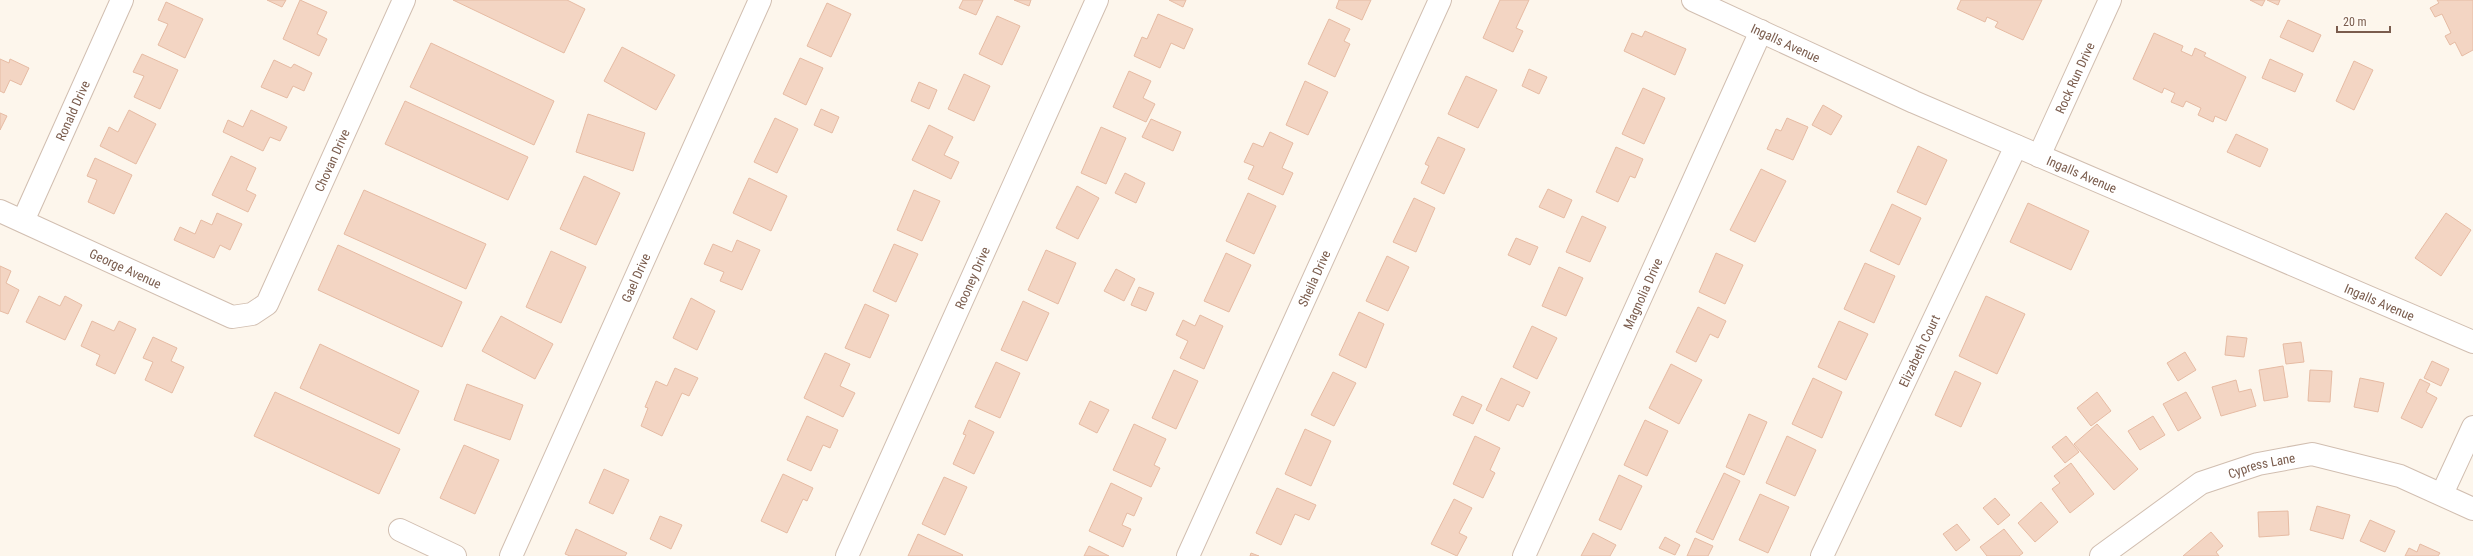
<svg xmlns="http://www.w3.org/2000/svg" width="2473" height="556" font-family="'Roboto Condensed',sans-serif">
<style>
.building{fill:#f3d5c3;stroke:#e6bba3}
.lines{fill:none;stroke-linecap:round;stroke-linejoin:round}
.minor-casing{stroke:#d1beb0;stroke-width:24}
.minor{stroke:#fff;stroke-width:22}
.labels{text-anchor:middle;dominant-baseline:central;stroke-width:3;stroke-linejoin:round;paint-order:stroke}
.street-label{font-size:13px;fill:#7a5c4d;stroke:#fffaf3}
</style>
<rect width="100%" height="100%" fill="#fdf6ec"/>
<path class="building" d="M267,0H286L282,7Z
M300,0L327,12L317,34L327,39L319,56L283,39Z
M453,0H567L585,9L564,53Z
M963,0H983L976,15L959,8Z
M1014,0H1031L1029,6Z
M1169,0H1186L1183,7Z
M1339,0H1371L1362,20L1336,8Z
M1500,0H1529L1516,28L1523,31L1513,52L1483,38Z
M1961,0H2042L2023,40L1995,27L1998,22L1987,17L1985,22L1957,9Z
M2250,0H2265L2262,6Z
M2267,0H2280L2278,5Z
M2437,0H2473V50L2462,56L2455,42L2450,45L2445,36L2451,33L2442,14L2435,17L2430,8L2439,3Z
M166,2L203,19L185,58L158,45L168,24L158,20Z
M827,3L851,14L831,57L807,46Z
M1158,14L1193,29L1184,49L1171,43L1160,68L1134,56L1142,37L1147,39Z
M997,16L1020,26L1002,65L979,54Z
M1329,19L1350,29L1344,41L1350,44L1335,77L1308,64Z
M2288,20L2321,35L2313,52L2280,37Z
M1645,31L1686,49L1675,75L1624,51L1632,33L1642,37Z
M2154,33L2183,46L2181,51L2192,56L2195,48L2206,53L2204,56L2246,77L2226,121L2215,116L2213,122L2198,115L2201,108L2186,101L2183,107L2171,102L2175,93L2164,88L2162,93L2133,79Z
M431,43L554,101L534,145L410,87Z
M622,47L675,75L656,110L604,81Z
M142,54L178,70L160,109L134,97L144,76L133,72Z
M800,58L823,68L806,105L783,94Z
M0,59L9,63L10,59L29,68L21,85L10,80L4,93L0,91Z
M2270,59L2303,74L2295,92L2262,78Z
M274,60L291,68L294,64L312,73L304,91L293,86L287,98L261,87Z
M2354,61L2373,70L2354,110L2336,101Z
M1529,69L1547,77L1539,94L1522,86Z
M1129,71L1151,81L1143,98L1155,104L1146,122L1113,107Z
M964,74L990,86L974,121L948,109Z
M1466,76L1497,90L1478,128L1448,114Z
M1305,81L1328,92L1308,135L1286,125Z
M919,82L937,90L929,109L911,101Z
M1643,88L1665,98L1644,144L1622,134Z
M405,101L528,157L508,200L385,144Z
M1823,105L1842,116L1831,135L1812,125Z
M821,109L839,117L832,133L814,125Z
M129,110L156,124L136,164L100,146L109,127L118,132Z
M251,110L287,127L280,141L270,137L263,151L223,132L228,120L243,127Z
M0,113L7,116L0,130Z
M588,114L645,133L633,171L576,152Z
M775,118L798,129L777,173L754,162Z
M1787,118L1808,127L1793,160L1767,149L1776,129L1781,131Z
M1151,119L1181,132L1173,151L1142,137Z
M929,125L953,137L944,155L959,162L951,179L912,160Z
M1101,127L1126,138L1106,184L1081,173Z
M1270,132L1293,143L1282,168L1293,173L1283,195L1248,179L1254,166L1244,162L1253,143L1263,147Z
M2236,134L2268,149L2260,167L2227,152Z
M1438,137L1465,149L1444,194L1421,183L1429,166L1425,164Z
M1918,146L1947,160L1926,205L1897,192Z
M1616,147L1643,159L1635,178L1630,176L1618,202L1596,192Z
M231,156L256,168L246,190L256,195L248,212L212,195Z
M95,158L132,175L114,214L88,202L97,180L87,176Z
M1761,169L1786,181L1755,242L1730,230Z
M1125,173L1145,183L1136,203L1115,193Z
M584,176L620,193L596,245L560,229Z
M749,178L787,196L771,231L733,213Z
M1077,186L1099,198L1078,239L1056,228Z
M1548,189L1572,200L1564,218L1539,207Z
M364,190L486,244L466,289L344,234Z
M914,190L940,201L922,241L897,230Z
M1248,193L1276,206L1254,254L1226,241Z
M1414,198L1435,208L1416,252L1393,242Z
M2028,203L2089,231L2071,270L2010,242Z
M1892,204L1921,218L1899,265L1870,251Z
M217,213L242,224L230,250L220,245L214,258L174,240L180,227L195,234L201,220L212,225Z
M2446,213L2471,230L2441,276L2415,258Z
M1582,216L1606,227L1590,262L1566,252Z
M1516,238L1538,247L1530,265L1508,255Z
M737,240L760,250L742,290L720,281L724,272L704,264L713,244L732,252Z
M894,244L918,254L896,302L873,291Z
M338,245L462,302L442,347L318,290Z
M1046,250L1076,263L1058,304L1028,290Z
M551,251L586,267L561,323L526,307Z
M1226,253L1251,265L1229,312L1204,301Z
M1716,253L1743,265L1725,304L1699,292Z
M1387,256L1409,267L1388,311L1366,301Z
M1865,263L1895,276L1874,323L1844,309Z
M0,266L11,271L6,283L19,290L8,314L0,311Z
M1559,267L1583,278L1566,316L1542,306Z
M1116,269L1135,279L1124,301L1104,291Z
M1139,287L1154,293L1146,311L1131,305Z
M39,296L60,306L65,296L82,305L65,340L26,322Z
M1986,296L2025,314L1997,374L1959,356Z
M691,298L715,311L697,350L673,338Z
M1023,301L1049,313L1027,361L1001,350Z
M865,304L889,315L870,358L845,348Z
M1698,307L1726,321L1718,338L1710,334L1696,362L1676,352Z
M1359,312L1384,324L1366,368L1339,355Z
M1200,315L1223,326L1204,369L1180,358L1188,341L1176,335L1183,320L1195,326Z
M501,316L553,344L535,379L482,351Z
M92,321L114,331L119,321L136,329L115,374L96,365L100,355L81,346Z
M1839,321L1868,334L1846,380L1818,367Z
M1532,326L1557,338L1537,379L1513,367Z
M2227,336L2247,338L2244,357L2225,355Z
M153,337L177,348L171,361L184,367L172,393L145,380L153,362L143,358Z
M2301,342L2304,362L2286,364L2283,344Z
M320,344L419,391L399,434L300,388Z
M2185,352L2196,370L2178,381L2167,363Z
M825,353L850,364L840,386L855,393L843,417L804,398Z
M2432,361L2449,369L2441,386L2424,378Z
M996,362L1020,373L1000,418L975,407Z
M1671,364L1702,380L1679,424L1649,408Z
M2283,366L2288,397L2264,401L2259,370Z
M675,368L698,378L689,396L682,393L662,436L641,426L648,408L645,407L656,381L667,386Z
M1174,370L1198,381L1176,429L1152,418Z
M2310,370L2332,371L2330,402L2308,401Z
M1955,371L1981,383L1961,427L1935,415Z
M1333,372L1356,383L1334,426L1311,415Z
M1501,378L1530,392L1523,407L1517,404L1509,421L1486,410Z
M1813,378L1842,392L1822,438L1792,424Z
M2360,378L2384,383L2378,412L2354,407Z
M2420,379L2430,384L2426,392L2437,398L2422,428L2401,418Z
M2236,380L2239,392L2251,389L2256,406L2221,416L2212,387Z
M467,384L523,405L510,440L454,420Z
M275,392L400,449L379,494L254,436Z
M2097,392L2111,411L2091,426L2077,408Z
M2186,392L2201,418L2178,431L2163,404Z
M1462,396L1482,405L1473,424L1453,415Z
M1090,401L1109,410L1097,433L1079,424Z
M1749,414L1767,422L1744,475L1726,467Z
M807,416L838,430L830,448L823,445L811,471L787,460Z
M2153,416L2165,435L2140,450L2128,431Z
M969,420L994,432L974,474L953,464L966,435L963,434Z
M1645,420L1668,431L1647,476L1624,465Z
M1134,424L1166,439L1154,465L1160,468L1151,487L1113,470Z
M2097,424L2138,469L2114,490L2074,444Z
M1305,429L1331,441L1311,486L1285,474Z
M1475,436L1500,448L1490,470L1495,473L1483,498L1453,484Z
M1787,436L1816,450L1795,496L1766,483Z
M2066,436L2079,452L2065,463L2052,447Z
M464,445L499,460L475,514L440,498Z
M2071,463L2094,494L2070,513L2052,489L2060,483L2054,476Z
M604,469L629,480L613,514L589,503Z
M1724,473L1740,481L1713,540L1696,532Z
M783,474L813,488L807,501L803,499L787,533L761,521Z
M1619,475L1642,486L1621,530L1599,520Z
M944,477L967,487L945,535L922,524Z
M1111,483L1142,498L1134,516L1127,513L1122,525L1131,529L1123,547L1089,531Z
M1277,488L1316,505L1309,520L1295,514L1281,545L1256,533Z
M1760,494L1789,507L1768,553L1739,540Z
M1995,498L2010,515L1998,525L1983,508Z
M1454,499L1472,508L1459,533L1467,537L1457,556L1431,544Z
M2041,502L2058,522L2035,542L2018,523Z
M2317,506L2350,515L2343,539L2310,530Z
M2288,511L2289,535L2259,537L2258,512Z
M660,516L682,525L671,549L650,539Z
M2370,520L2395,531L2385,552L2360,541Z
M1957,524L1970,540L1956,551L1943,534Z
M576,529L627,553L625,556H570L565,554Z
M2004,529L2023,553L2019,556H1987L1980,547Z
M2211,532L2223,546L2216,552L2219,556H2183Z
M1593,533L1616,545L1610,556H1581Z
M918,534L963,555L962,556H908Z
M1665,537L1680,545L1675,555L1659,548Z
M1695,538L1713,546L1708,556H1687Z
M2420,544L2440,553L2438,556H2405L2409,548L2417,552Z
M1089,546L1109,556H1084Z
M1251,553L1259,556H1250Z"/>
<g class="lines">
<defs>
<g id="minor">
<path id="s1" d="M1693,0L1914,102L2473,342"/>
<path id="s2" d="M2039,156L2110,0"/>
<path id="s3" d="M0,211L232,317L252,314L267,304L404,0"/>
<path id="s4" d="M23,221L122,0"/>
<path d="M2442,494L2473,427"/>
<path d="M400,530L455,556"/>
<path id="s5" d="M511,556L760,0"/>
<path id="s6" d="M847,556L1097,0"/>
<path id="s7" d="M1188,556L1440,0"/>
<path id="s8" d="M1524,556L1761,31"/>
<path id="s9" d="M1822,556L2016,146"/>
<path id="s10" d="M2101,556L2201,483L2258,464L2312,454L2400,476L2473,509"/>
</g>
</defs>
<use href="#minor" class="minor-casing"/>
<use href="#minor" class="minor"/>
</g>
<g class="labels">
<g class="street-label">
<text stroke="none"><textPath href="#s1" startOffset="102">Ingalls Avenue</textPath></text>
<text stroke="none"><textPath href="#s2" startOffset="86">Rock Run Drive</textPath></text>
<text stroke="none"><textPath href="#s4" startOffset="121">Ronald Drive</textPath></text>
<text stroke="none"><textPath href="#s3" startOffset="451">Chovan Drive</textPath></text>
<text stroke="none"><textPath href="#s1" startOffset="426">Ingalls Avenue</textPath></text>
<text stroke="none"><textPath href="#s3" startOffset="138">George Avenue</textPath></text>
<text stroke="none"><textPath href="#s5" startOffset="305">Gael Drive</textPath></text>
<text stroke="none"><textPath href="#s6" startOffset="305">Rooney Drive</textPath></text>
<text stroke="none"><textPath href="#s7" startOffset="305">Sheila Drive</textPath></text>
<text stroke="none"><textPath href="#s8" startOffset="288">Magnolia Drive</textPath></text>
<text stroke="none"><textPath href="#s1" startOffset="750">Ingalls Avenue</textPath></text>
<text stroke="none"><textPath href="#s9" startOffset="227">Elizabeth Court</textPath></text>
<text stroke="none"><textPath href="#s10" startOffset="187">Cypress Lane</textPath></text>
</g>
</g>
<path d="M2337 26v6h53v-6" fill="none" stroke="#7a5c4d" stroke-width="2"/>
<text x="2343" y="26" font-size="12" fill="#7a5c4d" stroke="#fffaf3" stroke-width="3" paint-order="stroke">20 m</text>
</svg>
